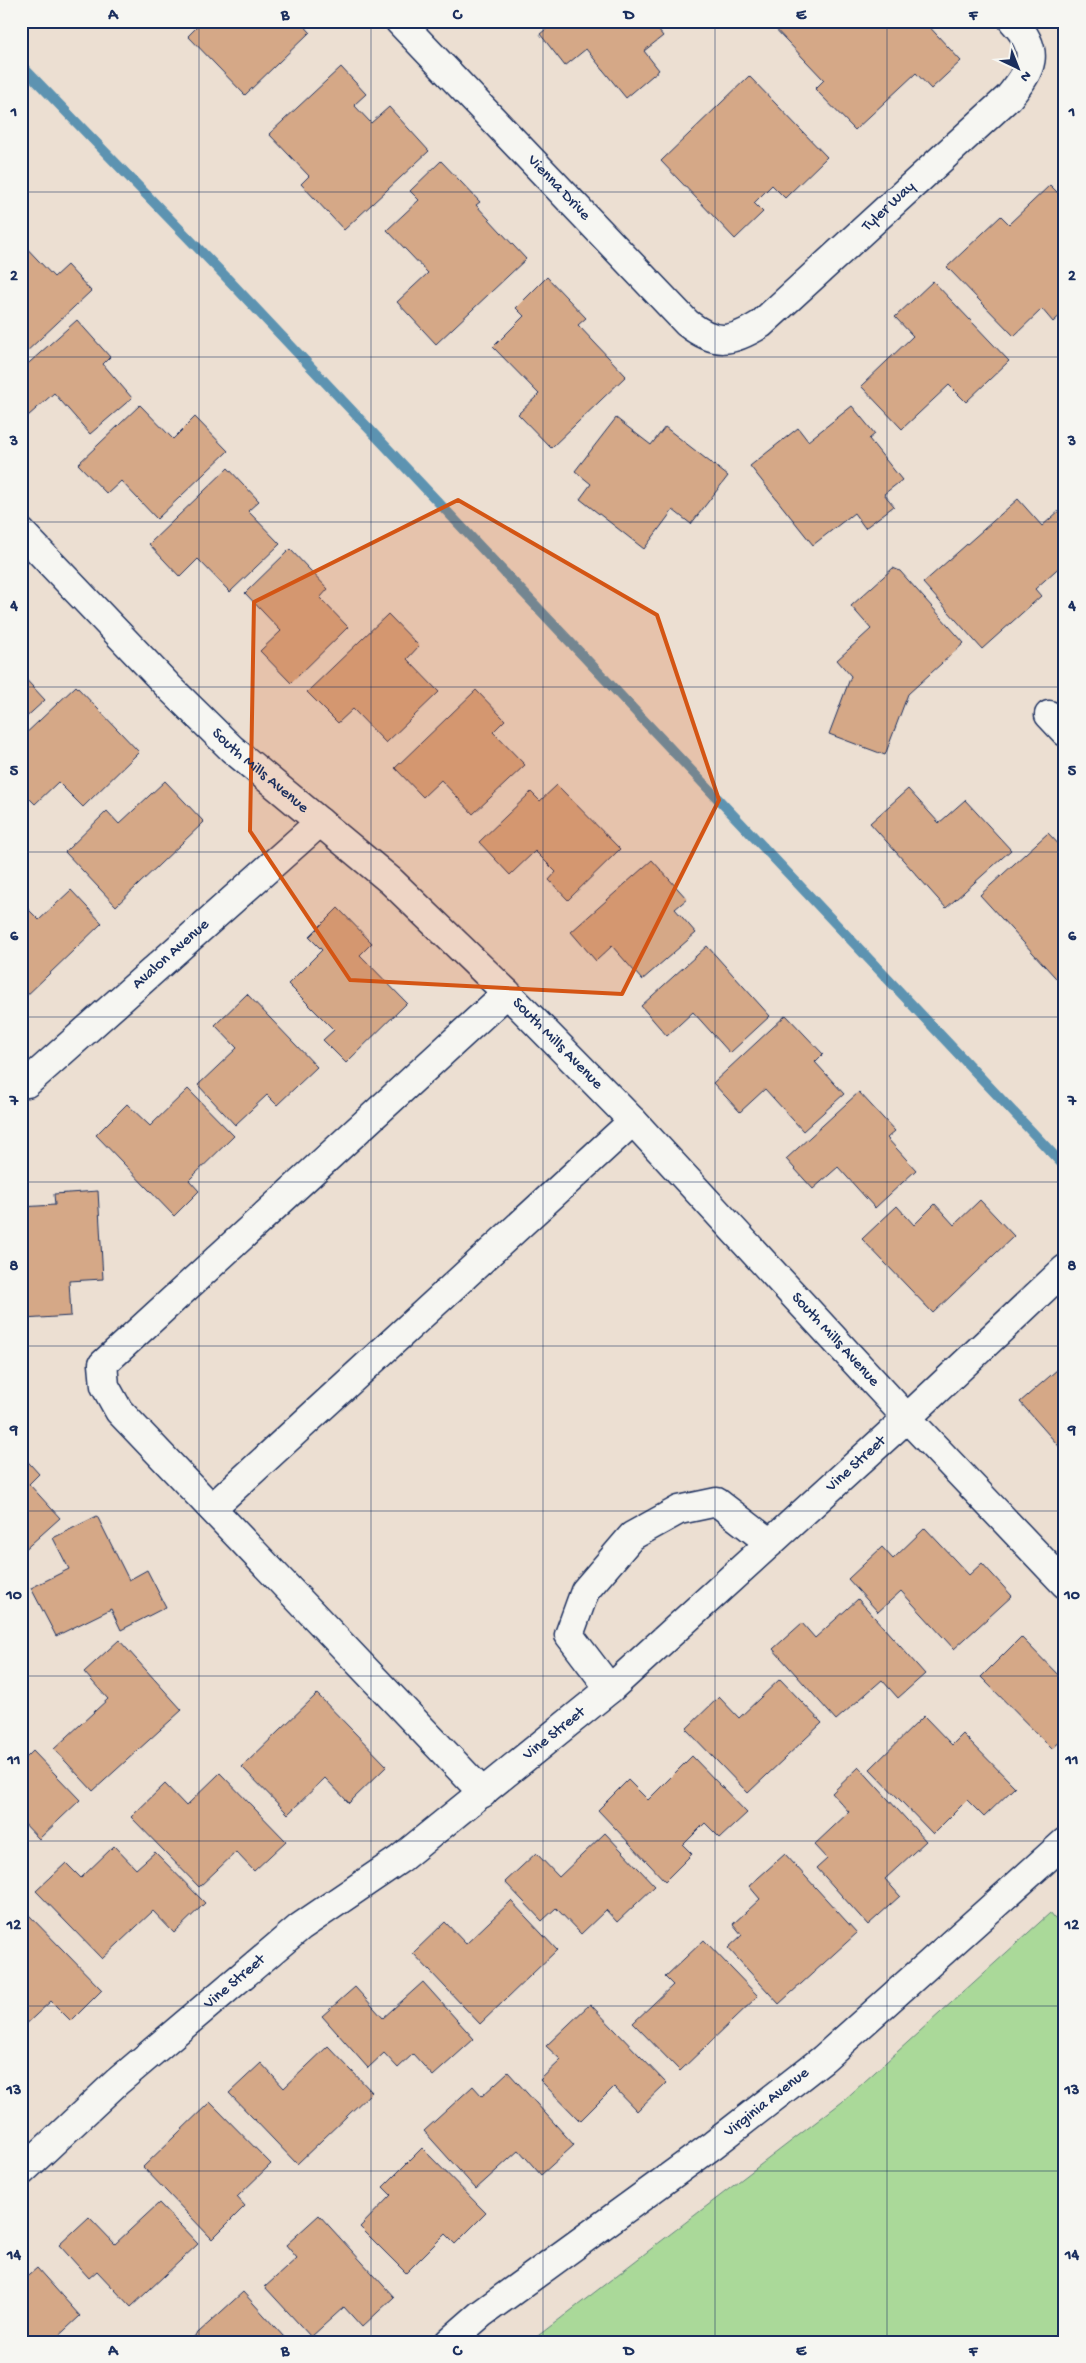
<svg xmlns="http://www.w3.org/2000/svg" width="1086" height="2363" font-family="'Gochi Hand',sans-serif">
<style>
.green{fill:#aad999;stroke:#62847c}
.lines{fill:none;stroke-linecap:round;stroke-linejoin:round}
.stream{stroke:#5d93b1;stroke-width:10}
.building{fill:#d5a887;stroke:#1b2f5e}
.minor-casing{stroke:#1b2f5e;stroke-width:31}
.minor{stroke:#f6f6f2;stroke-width:28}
.marked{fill:#d45514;fill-opacity:0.2;stroke:#d45514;stroke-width:4;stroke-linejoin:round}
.grid{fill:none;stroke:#1b2f5e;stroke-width:1;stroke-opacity:0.55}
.labels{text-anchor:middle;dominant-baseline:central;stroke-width:4;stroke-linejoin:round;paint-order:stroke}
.street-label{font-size:16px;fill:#1b2f5e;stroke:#f6f6f2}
.neatline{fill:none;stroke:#1b2f5e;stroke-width:2}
.grid-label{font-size:16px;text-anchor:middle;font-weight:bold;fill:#1b2f5e}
</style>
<rect width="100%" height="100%" fill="#ecdfd2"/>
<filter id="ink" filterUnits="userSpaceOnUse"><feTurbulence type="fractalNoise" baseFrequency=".02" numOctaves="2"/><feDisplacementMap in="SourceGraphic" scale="10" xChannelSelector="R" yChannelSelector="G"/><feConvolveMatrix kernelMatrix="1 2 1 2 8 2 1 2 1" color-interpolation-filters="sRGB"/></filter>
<g filter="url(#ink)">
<path class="green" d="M1050,1913L1065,1931V2342H530L842,2102Z"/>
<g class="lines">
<path class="stream" d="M21,65L225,276L1065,1167"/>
</g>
<path class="building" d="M203,21H300L310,32L245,95L188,36Z
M556,21H651L663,36L644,51L659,70L626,98L586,49L565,66L540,34Z
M903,21H924L961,61L931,89L916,73L855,130L815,89L824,80L769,22Z
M341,67L366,94L354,105L371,123L389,107L429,151L344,230L301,184L309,176L269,134Z
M749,76L827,157L785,198L772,185L754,203L763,212L735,239L661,161Z
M441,161L480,202L476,205L526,259L436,344L397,302L428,273L387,230L419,200L410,191Z
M1050,185L1065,200V311L1053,322L1042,309L1014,336L947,267L1001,216L1009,224Z
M21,242L54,277L67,265L91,291L23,355Z
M547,277L586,318L578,325L626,376L551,448L518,414L539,394L493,347L524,316L516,308Z
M933,281L1009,361L966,402L949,385L902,429L861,386L913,336L895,317Z
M77,320L110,357L103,364L132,398L90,434L54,393L28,416L21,408V370Z
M140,405L173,439L195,417L228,451L157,519L121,481L107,494L78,464Z
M852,406L875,434L869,439L902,480L884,494L894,506L865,528L854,513L813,545L750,466L798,428L808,441Z
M616,418L651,445L665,427L728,476L691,524L673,510L644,549L580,499L591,484L575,471Z
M228,468L259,501L248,511L280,544L230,592L198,559L180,577L149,544Z
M1018,499L1042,526L1060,510L1065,515V562L1035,589L1041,596L982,649L923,583Z
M290,549L328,589L320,598L348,627L291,683L260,651L281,631L245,593Z
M893,568L900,571L964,643L908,694L885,755L829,734L851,676L837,660L871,629L851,606Z
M388,614L419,646L407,659L439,692L386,743L353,709L338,723L307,692Z
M21,634L27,640L21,646Z
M21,674L45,700L21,722Z
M76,686L139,752L83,807L58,782L35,804L21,790V738Z
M476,690L505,720L493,732L525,765L473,814L441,780L423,797L395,768Z
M165,781L204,822L116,906L65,852L107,811L119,824Z
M557,785L620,849L568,900L549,880L556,872L535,851L510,875L479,842L531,792L540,801Z
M908,789L939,823L965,800L1011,850L946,908L870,823Z
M1048,833L1065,851V988L980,895Z
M652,860L687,899L675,909L696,933L642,980L612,946L596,961L571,932Z
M71,890L102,923L21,1001V902L39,920Z
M338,908L372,943L360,955L407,1003L346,1063L323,1040L334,1030L288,984L322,950L309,937Z
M707,946L770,1016L730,1053L693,1012L667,1036L641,1006Z
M247,994L317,1067L277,1105L267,1095L235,1125L198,1085L237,1048L215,1025Z
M786,1015L823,1054L815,1062L844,1094L803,1131L765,1089L740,1112L713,1083Z
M188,1089L234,1136L189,1180L199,1191L174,1216L96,1135L127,1104L150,1126Z
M859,1092L895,1131L887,1138L916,1170L875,1208L838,1167L813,1189L786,1159Z
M98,1191L103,1279L69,1281L71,1316L24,1319L21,1207L55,1205L54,1194Z
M980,1200L1014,1236L933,1313L862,1239L897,1206L914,1225L935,1204L954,1225Z
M1065,1363V1451L1064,1452L1020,1402Z
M21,1454L39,1474L29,1484L60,1518L21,1553Z
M97,1516L129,1580L147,1570L166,1607L121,1630L111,1609L56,1636L31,1588L69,1569L53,1538Z
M925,1528L969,1575L982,1563L1012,1596L954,1649L901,1591L878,1612L848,1579L882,1547L893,1559Z
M858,1599L925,1674L898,1698L882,1680L836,1720L773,1649L802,1623L815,1638Z
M1021,1637L1065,1682V1737L1052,1749L981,1677Z
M119,1640L182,1710L93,1791L54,1749L108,1699L84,1672Z
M780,1679L822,1723L748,1793L686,1729L719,1697L739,1718Z
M317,1694L387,1766L349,1803L325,1778L288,1814L242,1767Z
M924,1716L952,1745L963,1734L1015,1787L984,1817L967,1800L933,1834L870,1769Z
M33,1751L80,1800L39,1839L21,1820V1763Z
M692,1756L747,1813L720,1838L705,1823L683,1845L692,1854L665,1881L598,1810L628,1780L648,1800Z
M859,1767L926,1841L885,1879L900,1896L868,1925L817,1868L827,1859L814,1845L849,1812L832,1793Z
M220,1773L286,1841L254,1871L236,1852L199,1887L131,1817L165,1784L186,1806Z
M605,1833L655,1886L617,1922L606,1910L581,1934L556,1908L542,1921L505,1882L536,1853L559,1877Z
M114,1846L136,1869L155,1852L205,1903L174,1933L153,1911L102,1959L36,1891L66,1863L81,1878Z
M785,1854L857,1933L779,2004L728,1948L742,1935L733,1924L760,1899L749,1886Z
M511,1901L557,1950L480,2024L413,1953L445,1922L466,1944Z
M25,1911L102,1990L71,2021L51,2001L21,2029V1915Z
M704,1940L758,1996L680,2071L633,2023L673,1985L665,1977Z
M423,1982L474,2039L433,2076L413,2054L398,2068L384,2053L368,2068L322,2016L355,1987L383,2018Z
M590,2004L666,2083L637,2111L614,2087L580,2121L540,2080L561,2060L546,2046Z
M328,2046L372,2092L297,2164L229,2093L261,2063L284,2088Z
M508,2072L574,2145L541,2175L519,2150L476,2189L424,2131L473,2086L482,2096Z
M210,2102L271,2164L237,2197L245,2206L212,2239L143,2167Z
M422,2148L486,2213L455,2244L445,2234L406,2273L360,2227L391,2195L383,2187Z
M159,2203L198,2244L131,2307L97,2271L89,2278L59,2245L89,2217L115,2244Z
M319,2215L394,2297L362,2327L344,2307L311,2337L265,2287L297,2258L286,2245Z
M37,2268L80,2316L52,2342H21V2282Z
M243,2292L284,2337L279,2342H188Z"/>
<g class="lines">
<defs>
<g id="minor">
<path id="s1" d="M399,21L687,323C715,345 731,343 761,324L1009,97C1032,69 1042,52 1013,21"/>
<path id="s2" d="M21,532L169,687L232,749L391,881L507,993L633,1121L907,1418L1065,1584"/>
<path d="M1049,715L1065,732"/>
<path id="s3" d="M21,1084L27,1083L320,822"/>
<path d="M212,1508L633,1121"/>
<path d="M610,1689L569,1635L585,1591L632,1536L679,1510L717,1502L770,1543"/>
<path d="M483,1793L119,1411L105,1386L103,1364L507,993"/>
<path id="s4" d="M21,2172L117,2082L300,1927L400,1859L610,1689L907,1418L1065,1269"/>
<path id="s5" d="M449,2342L481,2314L713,2145L823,2059L1065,1842"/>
</g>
</defs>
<use href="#minor" class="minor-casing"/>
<use href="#minor" class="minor"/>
</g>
</g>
<path class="marked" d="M458,500L657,615L719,800L622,994L350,980L250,831L254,602Z"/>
<path class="grid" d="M199,21V2342M371,21V2342M543,21V2342M715,21V2342M887,21V2342M21,192H1065M21,357H1065M21,522H1065M21,687H1065M21,852H1065M21,1017H1065M21,1182H1065M21,1346H1065M21,1511H1065M21,1676H1065M21,1841H1065M21,2006H1065M21,2171H1065"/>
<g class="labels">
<g class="street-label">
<text stroke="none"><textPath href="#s1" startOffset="231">Vienna Drive</textPath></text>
<text stroke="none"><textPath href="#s1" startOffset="672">Tyler Way</textPath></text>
<text stroke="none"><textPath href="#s2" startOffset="338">South Mills Avenue</textPath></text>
<text stroke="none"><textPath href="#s3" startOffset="199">Avalon Avenue</textPath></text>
<text stroke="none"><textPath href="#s2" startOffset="742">South Mills Avenue</textPath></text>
<text stroke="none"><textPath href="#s2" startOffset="1148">South Mills Avenue</textPath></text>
<text stroke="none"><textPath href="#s4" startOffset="1096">Vine Street</textPath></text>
<text stroke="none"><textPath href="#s4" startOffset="691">Vine Street</textPath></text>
<text stroke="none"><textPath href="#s4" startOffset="286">Vine Street</textPath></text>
<text stroke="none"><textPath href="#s5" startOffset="398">Virginia Avenue</textPath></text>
</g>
</g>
<rect width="1086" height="2363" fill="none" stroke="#f6f6f2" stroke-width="55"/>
<g transform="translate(1018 68) rotate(137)" stroke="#f6f6f2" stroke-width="4" paint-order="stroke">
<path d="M0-4L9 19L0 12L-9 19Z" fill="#1b2f5e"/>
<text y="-8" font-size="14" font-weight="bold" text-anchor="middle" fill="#1b2f5e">N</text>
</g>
<rect x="28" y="28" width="1030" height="2308" class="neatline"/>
<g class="grid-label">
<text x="113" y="19">A</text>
<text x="285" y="19">B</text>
<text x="457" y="19">C</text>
<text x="629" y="19">D</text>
<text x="801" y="19">E</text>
<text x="973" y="19">F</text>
<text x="14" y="116">1</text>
<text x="1072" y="116">1</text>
<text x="14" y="280">2</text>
<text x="1072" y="280">2</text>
<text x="14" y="445">3</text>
<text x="1072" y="445">3</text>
<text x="14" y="610">4</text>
<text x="1072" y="610">4</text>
<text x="14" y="775">5</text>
<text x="1072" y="775">5</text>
<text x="14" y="940">6</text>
<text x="1072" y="940">6</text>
<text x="14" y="1105">7</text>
<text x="1072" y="1105">7</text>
<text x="14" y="1270">8</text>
<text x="1072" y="1270">8</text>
<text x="14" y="1434">9</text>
<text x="1072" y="1434">9</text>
<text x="14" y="1599">10</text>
<text x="1072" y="1599">10</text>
<text x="14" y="1764">11</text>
<text x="1072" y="1764">11</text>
<text x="14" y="1929">12</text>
<text x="1072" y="1929">12</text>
<text x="14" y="2094">13</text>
<text x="1072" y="2094">13</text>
<text x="14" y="2259">14</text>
<text x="1072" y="2259">14</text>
<text x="113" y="2355">A</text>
<text x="285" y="2355">B</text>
<text x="457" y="2355">C</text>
<text x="629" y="2355">D</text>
<text x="801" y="2355">E</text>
<text x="973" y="2355">F</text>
</g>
</svg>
